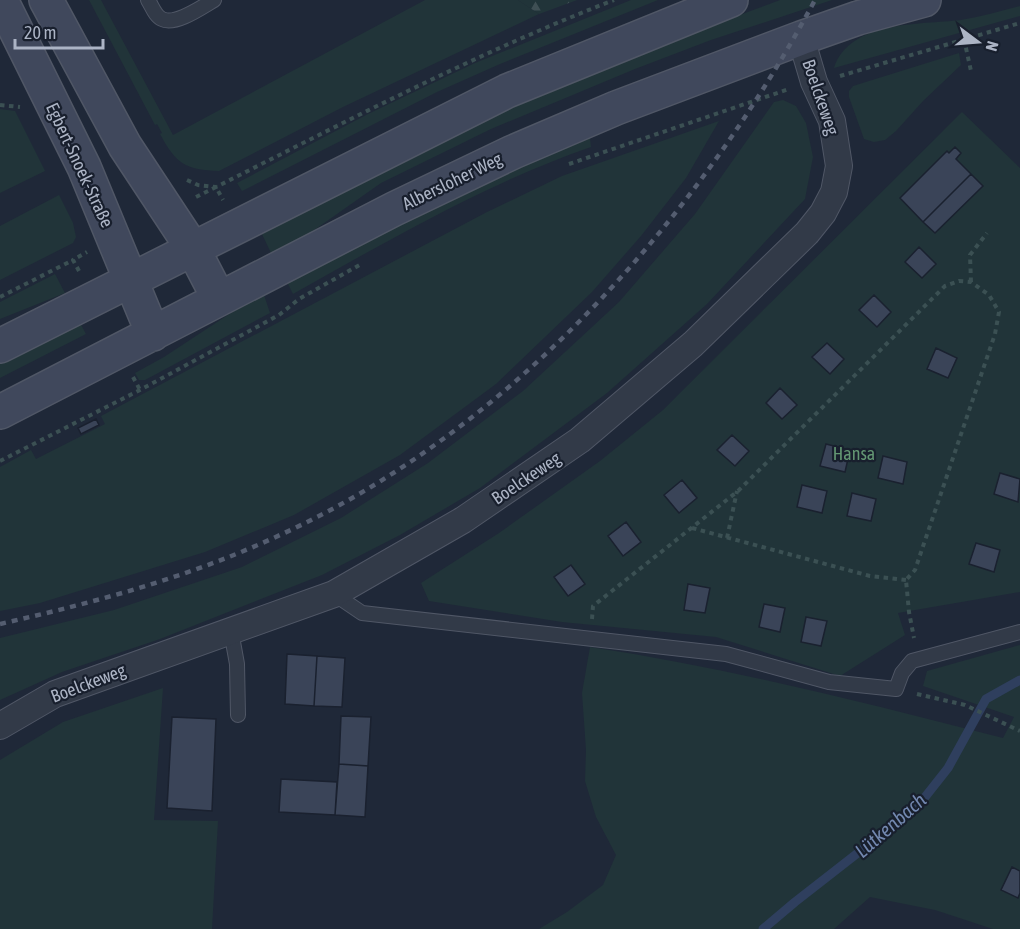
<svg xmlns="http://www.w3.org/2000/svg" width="1020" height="929" font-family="'Asap Condensed',sans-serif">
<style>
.green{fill:#213439}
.forest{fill:url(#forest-firs)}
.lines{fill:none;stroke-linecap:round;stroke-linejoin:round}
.stream{stroke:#2f3f5e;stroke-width:9}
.building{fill:#3a4458;stroke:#1a212f;stroke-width:1.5}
.lane-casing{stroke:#505766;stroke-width:16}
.street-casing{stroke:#505766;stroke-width:28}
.secondary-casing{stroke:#505766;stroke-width:36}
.path{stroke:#3b5053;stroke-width:4;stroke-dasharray:4.5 4.5;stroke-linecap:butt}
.lane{stroke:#323a48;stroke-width:14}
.street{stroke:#323a48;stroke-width:26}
.secondary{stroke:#40485c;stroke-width:33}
.rail{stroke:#545d70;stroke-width:4.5;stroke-dasharray:6 6;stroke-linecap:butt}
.labels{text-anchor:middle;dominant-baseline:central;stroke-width:4.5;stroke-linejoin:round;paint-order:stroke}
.street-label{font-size:18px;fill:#acb4c5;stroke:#181f2d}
.park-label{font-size:18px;fill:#639773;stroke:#181f2d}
.water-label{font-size:20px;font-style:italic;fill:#7388b0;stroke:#181f2d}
</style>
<defs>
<pattern id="forest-firs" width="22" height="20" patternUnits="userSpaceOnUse" patternTransform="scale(1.5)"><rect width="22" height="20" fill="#213439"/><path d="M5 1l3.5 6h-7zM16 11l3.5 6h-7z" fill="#3f4f54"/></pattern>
</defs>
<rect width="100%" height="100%" fill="#1f2838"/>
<path class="green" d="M89,0H101L173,135L425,0H518L539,14L343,107L219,171C186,170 176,164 160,134L162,133L157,124L155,125Z
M631,0H658L500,64L437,92L242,191L237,183L368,114L475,63Z
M780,0H832L711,40L635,69L491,129L381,183L310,233L272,255L260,230L462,128L617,61Z
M1020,6V16L834,68C850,20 920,25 961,20C981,17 1000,11 1020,6Z
M959,53L961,65L923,101L896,131L885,140L874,142L864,139L849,97V91L853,86Z
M783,100L796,106L806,123L813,157L805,199L707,304L607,393L480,488L400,535L322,575L160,639L62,672L0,700V638L114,610L242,567L341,518L428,463L523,391L619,302L695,214L774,102Z
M0,109L15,111L45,171L0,193Z
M962,112L1020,168V592L898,613L905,635L840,676L716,637L562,622L429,601L421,583L499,533L600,461L663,410Z
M719,121L686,178L641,236L592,292L496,384L400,455L294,515L205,552L40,603L0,611V467L31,450L36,459L105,424L101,416L487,212L562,176Z
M590,138L591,147C487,183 389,240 293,294L286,280L552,149Z
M59,195L73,223L76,237L73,243L0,280V226Z
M55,274L65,293L0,319V302Z
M263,292L270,313L145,380H139L135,373L164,357Z
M79,321L86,334L0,378V362Z
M1020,645V929H993L935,910L870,897L834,929H539L567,912L603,885L616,855L596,817L585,781L586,750L582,693L590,647C730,668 866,703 1003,738L1014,717L923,686L927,671Z
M163,688L154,820L218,821L212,929H0V760L63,722Z"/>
<path class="forest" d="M518,0H577L539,14Z"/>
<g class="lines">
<path class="stream" d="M763,929L795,902L918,806L948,768L986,699L1020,680"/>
</g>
<path class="building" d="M955,147L961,153L956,159L971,174L923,222L900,198L947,151L949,153Z
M971,174L983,186L935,233L923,222Z
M919,247L936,264L922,278L905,262Z
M874,295L891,312L877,327L859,310Z
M827,343L844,359L830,374L812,357Z
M936,348L957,358L948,378L927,369Z
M780,388L797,405L782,419L766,403Z
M96,419L99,425L81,434L78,428Z
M732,435L749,451L735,466L717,450Z
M826,444L850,450L845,472L820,466Z
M883,456L907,462L903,484L878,478Z
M1000,473L1020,479L1018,502L994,494Z
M682,480L697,498L679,513L664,495Z
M802,485L827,491L822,513L797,507Z
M852,493L876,499L871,521L847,516Z
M626,522L641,542L623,556L608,536Z
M976,543L1000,550L994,572L969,564Z
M571,565L585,584L568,596L554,577Z
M688,584L710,588L705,613L684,610Z
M764,604L785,608L780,632L759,627Z
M806,617L827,621L821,646L801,642Z
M287,654L317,656L314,706L285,704Z
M317,656L345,658L342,707L314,706Z
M341,716L371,717L368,766L339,764Z
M172,717L216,719L212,811L167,808Z
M339,764L368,766L365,817L335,815Z
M281,779L337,782L335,815L279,812Z
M1012,867L1020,871V893L1018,898L1001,890Z"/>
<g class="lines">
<defs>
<path id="lane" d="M148,0C152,6 155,16 162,19C175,26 202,7 214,0
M334,594L362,613L726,654L829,682L896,689L902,673L912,661L1020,632
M231,631L237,664L238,715"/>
<path id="street" d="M0,726L55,694L334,594L463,520L580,440L693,344L807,233L823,213L834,192L839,166L832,121L814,82L801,38"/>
<path id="secondary" d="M1,0L84,167L153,334
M46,0L125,146L193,249L219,299
M0,346L507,91L731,0
M0,412L394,209L513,152L616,108L801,38L858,18L924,0"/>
</defs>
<use href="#lane" class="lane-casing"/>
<use href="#street" class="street-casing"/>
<use href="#secondary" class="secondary-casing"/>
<path class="path" d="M964,39L971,71
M840,76L1020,23
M0,105L20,107
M569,164L789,89
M187,180L198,185L216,187C347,121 477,53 614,0
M196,197L216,187L223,200
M79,271L73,260L87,252
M971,282L970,255L987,233
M0,297L73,260
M133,377L140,390
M0,461L140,390L279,315L299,299L363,263
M692,528L870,576L906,580
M727,538L737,491
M592,619L593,606L738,491L945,286L959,281L971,282L989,295L999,312L995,334L915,570L906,580L909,612L914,638
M917,694L965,705L1020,731"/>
<use href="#lane" class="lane"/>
<use href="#street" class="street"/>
<use href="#secondary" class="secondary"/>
<path class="rail" d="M0,624C96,602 190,577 280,535C512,429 696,221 815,0"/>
</g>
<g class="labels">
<g class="street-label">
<text transform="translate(821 97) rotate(71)">Boelckeweg</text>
<text transform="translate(80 165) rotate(65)">Egbert-Snoek-Straße</text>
<text transform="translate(452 181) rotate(-26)">Albersloher Weg</text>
<text transform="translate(526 478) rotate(-34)">Boelckeweg</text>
<text transform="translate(88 683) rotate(-21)">Boelckeweg</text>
</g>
<g class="park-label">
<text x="854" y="453">Hansa</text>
</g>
<g class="water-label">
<text transform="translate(890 825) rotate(-41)">Lütkenbach</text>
</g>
</g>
<g transform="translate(978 42) rotate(106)" stroke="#181f2d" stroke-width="4.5" paint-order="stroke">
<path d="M0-4.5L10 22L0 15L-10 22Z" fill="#acb4c5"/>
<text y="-9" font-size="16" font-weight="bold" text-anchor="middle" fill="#acb4c5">N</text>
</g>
<path d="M15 39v9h88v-9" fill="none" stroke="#acb4c5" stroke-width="3"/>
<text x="24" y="39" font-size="18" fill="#acb4c5" stroke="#181f2d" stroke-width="4.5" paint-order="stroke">20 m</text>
</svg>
